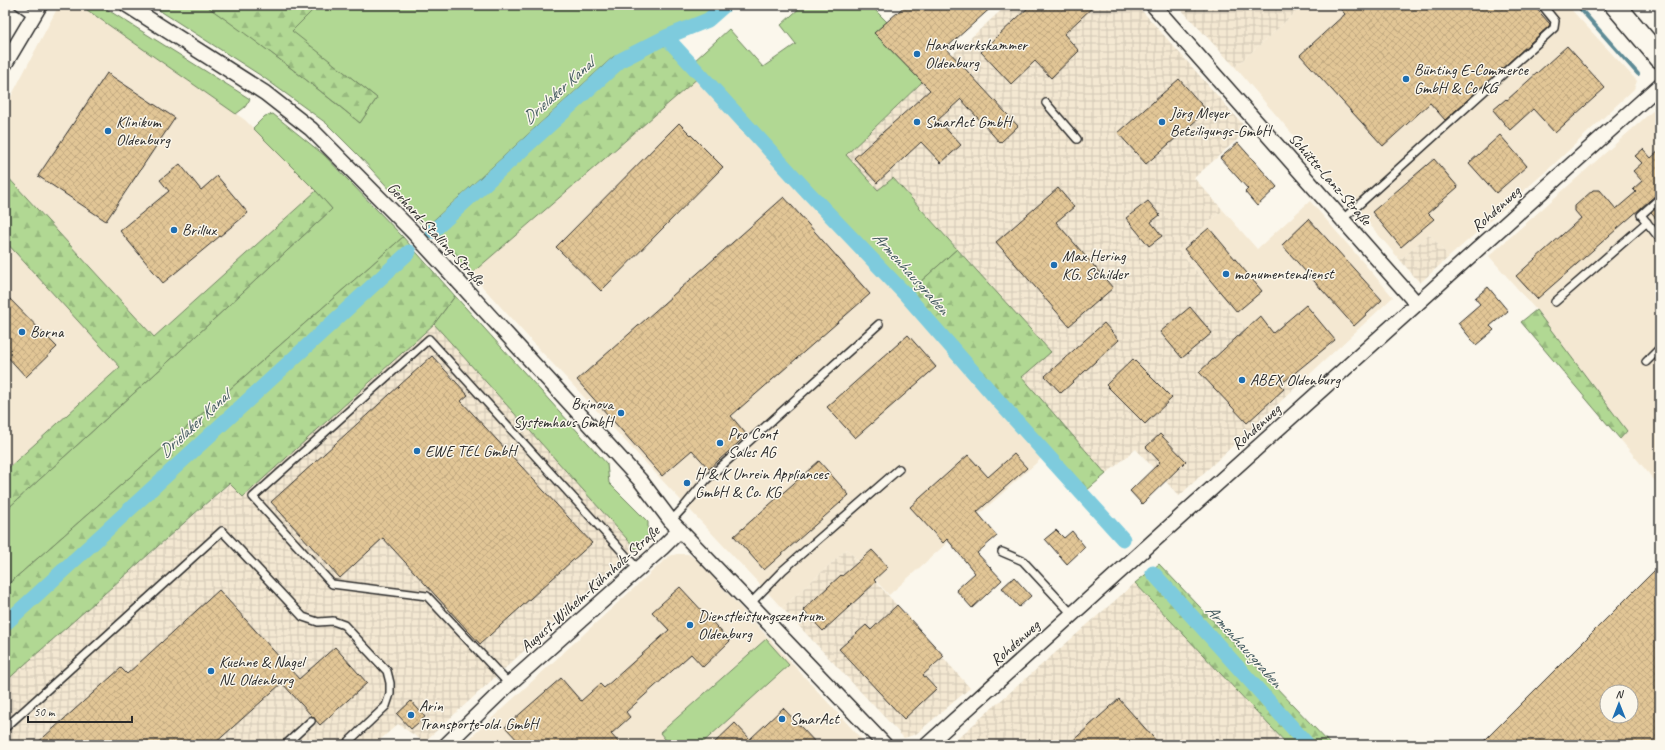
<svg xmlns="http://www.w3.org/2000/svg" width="1665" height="750" font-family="Caveat,sans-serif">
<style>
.built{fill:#f4e8d2}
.industrial{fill:url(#industrial-grid)}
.grass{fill:#b1d893;stroke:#6e825f}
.forest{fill:url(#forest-firs);stroke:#6e825f}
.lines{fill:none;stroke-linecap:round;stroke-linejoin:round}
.stream{stroke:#5d8b96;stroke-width:4}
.canal{stroke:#7ecbdd;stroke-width:15}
.building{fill:url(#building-cross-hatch);stroke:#2b2b2b;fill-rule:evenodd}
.lane-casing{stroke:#2b2b2b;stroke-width:10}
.street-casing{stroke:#2b2b2b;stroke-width:17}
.secondary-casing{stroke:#2b2b2b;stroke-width:23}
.lane{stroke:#fbf7ec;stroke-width:7}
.street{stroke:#fbf7ec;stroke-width:14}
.secondary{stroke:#fbf7ec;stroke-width:20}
.poi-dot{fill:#1f6fb2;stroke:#fbf7ec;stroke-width:1.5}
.labels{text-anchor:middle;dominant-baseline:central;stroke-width:3;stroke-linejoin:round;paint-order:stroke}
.poi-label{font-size:16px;fill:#2b2b2b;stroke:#fbf7ec;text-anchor:start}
.street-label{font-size:16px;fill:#2b2b2b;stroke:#fbf7ec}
.water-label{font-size:17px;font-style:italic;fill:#445b60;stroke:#fbf7ec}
</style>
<defs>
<pattern id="industrial-grid" width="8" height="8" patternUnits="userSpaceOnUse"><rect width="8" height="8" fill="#f4e8d2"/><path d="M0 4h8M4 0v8" fill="none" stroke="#d1c7b4"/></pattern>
<pattern id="forest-firs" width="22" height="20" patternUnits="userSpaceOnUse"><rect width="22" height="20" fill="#b1d893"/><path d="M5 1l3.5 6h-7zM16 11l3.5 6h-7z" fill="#98ba7f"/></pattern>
<pattern id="building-cross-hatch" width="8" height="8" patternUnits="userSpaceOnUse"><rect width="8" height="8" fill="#e2c696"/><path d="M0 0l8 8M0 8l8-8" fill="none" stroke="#c2aa81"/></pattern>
</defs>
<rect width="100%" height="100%" fill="#fbf7ec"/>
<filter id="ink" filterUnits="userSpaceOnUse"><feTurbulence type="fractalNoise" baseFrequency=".025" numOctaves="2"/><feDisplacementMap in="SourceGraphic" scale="8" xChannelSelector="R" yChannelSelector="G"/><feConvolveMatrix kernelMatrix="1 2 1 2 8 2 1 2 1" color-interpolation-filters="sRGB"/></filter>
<g filter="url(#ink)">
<path class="built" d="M59,5H80L245,120L316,191L154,337L5,174V108Z
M1304,5H1567L1637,81L1634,89L1553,165L1449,257L1429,234L1400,260L1235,67Z
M699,77L904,300L1044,456L889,595L847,549L782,608L537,347L471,274Z
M1657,107L1660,108V487L1620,439L1627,431L1536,310L1489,256Z
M1310,201L1393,297L1296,387L1178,250L1223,210L1257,249Z
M5,241L120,367L5,471Z
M677,554H688L696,559L867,745H700L789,665L766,639L660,733L670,745H474L469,739L669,556Z"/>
<path class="industrial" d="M1007,5H1137L1248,130L1194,178L1223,210L1178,250L1296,387L1179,496L1136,449L1106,474L1022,377L1050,351L893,178L878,190L846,155L922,82Z
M1177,5H1304L1235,67Z
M1429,234L1449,257L1420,283L1400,260Z
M434,324L636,549L424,742L398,724L374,745H5V682L230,483L243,497Z
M847,549L970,688L916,734L904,738L782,608Z
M1135,583L1281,738L1274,745H950Z"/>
<path class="grass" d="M80,5H100L250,99L245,107L236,114Z
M151,5H205L240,29L309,82L360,123L377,98L291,31L318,5H717L706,15L613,57L425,228L361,158L326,123L263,77Z
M803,5H870L887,22L922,82L846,155L878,190L893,178L957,249L909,292L693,62L729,29L763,67L796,44L781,25Z
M273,114L324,155L403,237L5,587V511L168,362L332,209L316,191L253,128L265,116Z
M455,296L607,464L609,483L648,522V537L636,549L434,324Z
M766,639L789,665L700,745H670L660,733Z"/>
<path class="forest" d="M205,5H258L261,7L264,5H318L292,31L377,98L360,123C310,82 258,42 205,5Z
M666,42L699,77L471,274L434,234L624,63Z
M5,174L154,337L316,191L332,209L168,362L5,511V471L120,367L5,241Z
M403,237L455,296L434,324L243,497L229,483L5,682V587Z
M957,249L1051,352L1022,377L1106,474L1086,491L909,292Z
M1536,310L1627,431L1620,439L1521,322Z
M1159,564L1331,745H1288L1135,583Z"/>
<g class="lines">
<path class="stream" d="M1577,5L1638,74"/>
<path class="canal" d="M666,37L807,191L906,295L1002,405L1123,539
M433,231L621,60L666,37L708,20L725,5
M1153,573L1308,745
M5,624L409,252"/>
</g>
<path class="building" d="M906,5H994L946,48L1018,126L1000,143L961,99L938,120L961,145L941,163L921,142L877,183L854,158L930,90L874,33Z
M1031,5H1095L1064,34L1079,51L1051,78L1035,61L1011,84L981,52Z
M1337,5H1533L1550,24L1549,26L1445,120L1430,103L1383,146L1300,55L1345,14Z
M1567,46L1605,88L1555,133L1533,109L1510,130L1493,110L1506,99L1507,100Z
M107,73L175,118L106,221L38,176Z
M1179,79L1207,111L1146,164L1118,133Z
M679,123L723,167L601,291L556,247Z
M1500,135L1527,166L1496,193L1469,163Z
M1238,143L1277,187L1257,206L1245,192L1248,189L1220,158Z
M1643,149L1651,158L1660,150V193L1657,194L1537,299L1516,276L1581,218L1575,211V206L1593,190H1600L1616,209L1636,192L1633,189L1642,181L1633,171L1642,163L1635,156Z
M1434,159L1458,187L1428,213L1434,219L1401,247L1372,212Z
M180,164L201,190L217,176L248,213L163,283L120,231L169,191L160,180Z
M1058,188L1074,207L1056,222L1113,288L1069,326L996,242Z
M784,197L870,294L731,416L747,435L709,469L692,450L662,476L577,380Z
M1148,201L1160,215L1151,222L1162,236L1149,246L1126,218Z
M1660,205V223L1651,213Z
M1309,219L1382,300L1354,326L1282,245Z
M1209,228L1262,291L1237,312L1184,249Z
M1488,287L1508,311L1490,326L1494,330L1476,345L1458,323L1480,304L1475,298Z
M5,294L57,347L26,377L5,354Z
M1306,305L1335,340L1280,385L1284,389L1247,423L1199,372L1260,316L1273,333Z
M1190,307L1212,333L1182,358L1160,332Z
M1104,323L1119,340L1061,393L1045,376Z
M908,335L936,367L855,438L827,407Z
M432,356L468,395L461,401L592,543L480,644L383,538L340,578L271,502Z
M1133,359L1172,398L1145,424L1106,385Z
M1160,434L1186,461L1142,504L1130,491L1160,462L1146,447Z
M1014,454L1027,468L977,512L997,536L977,553L1002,580L972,608L956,590L975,573L947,539L943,543L910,507L968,455L988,477Z
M819,461L849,495L764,570L734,536Z
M1056,530L1064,538L1072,531L1085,547L1067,564L1045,539Z
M872,550L888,567L874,580L876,582L823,631L803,610L841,575L842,576Z
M1660,565V745H1480ZM1607,692H1631V716H1607Z
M1014,577L1031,596L1019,607L1002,588Z
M680,587L730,641L703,667L691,654L626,712L630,717L611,734L621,745H522L505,727L561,678L581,701L600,684L604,688L669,630L652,612Z
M219,590L299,679L335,647L367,683L320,725L282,683L213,745H35L121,668L127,674Z
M897,605L944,656L923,675L936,689L904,719L839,649L866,625L871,630Z
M1119,699L1160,745H1068Z
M411,701L425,717L411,729L397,714Z
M783,708L818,745H712L735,723L750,739Z"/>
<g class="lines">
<defs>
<path id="lane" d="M18,5L33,16
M1046,103L1077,139
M1660,198L1641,215L1660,239
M1343,219L1554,28L1555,21L1542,5
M1555,302L1647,222
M1646,362L1660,348
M671,521L683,508L706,480L879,324
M1002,552L1023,561L1072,614
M750,604L783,570L899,469
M509,684L427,596L332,584L253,497L429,339L638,569
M5,728L222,531L303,617L318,622L333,621L344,625L387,671L390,683V694L386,706L345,745
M285,745L311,721"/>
<path id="street" d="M127,5L265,93L311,129L412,231L640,480L671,521L885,745
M1153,5L1417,304
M5,64L40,5
M446,745L509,684L662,548L680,530
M927,745L1660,85"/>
<path id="secondary" d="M1615,5L1660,58"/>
</defs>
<use href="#lane" class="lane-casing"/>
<use href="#street" class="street-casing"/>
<use href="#secondary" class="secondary-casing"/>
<use href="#lane" class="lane"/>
<use href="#street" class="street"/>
<use href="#secondary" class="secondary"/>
</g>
</g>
<g class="poi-dot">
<circle cx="917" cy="54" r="4"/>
<circle cx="1406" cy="79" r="4"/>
<circle cx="917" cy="122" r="4"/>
<circle cx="1162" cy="122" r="4"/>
<circle cx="108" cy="131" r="4"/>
<circle cx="174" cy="230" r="4"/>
<circle cx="1054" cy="265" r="4"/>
<circle cx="1226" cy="274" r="4"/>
<circle cx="22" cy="332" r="4"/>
<circle cx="1242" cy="380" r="4"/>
<circle cx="621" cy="413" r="4"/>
<circle cx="720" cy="443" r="4"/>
<circle cx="417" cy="451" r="4"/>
<circle cx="687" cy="483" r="4"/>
<circle cx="690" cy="625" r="4"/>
<circle cx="211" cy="671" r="4"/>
<circle cx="411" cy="715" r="4"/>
<circle cx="782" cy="719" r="4"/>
</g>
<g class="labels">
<g class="poi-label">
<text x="925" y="45">Handwerkskammer<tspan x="925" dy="18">Oldenburg</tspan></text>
<text x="1414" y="70">Bünting E-Commerce<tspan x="1414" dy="18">GmbH &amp; Co KG</tspan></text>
<text x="1170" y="113">Jörg Meyer<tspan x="1170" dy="18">Beteiligungs-GmbH</tspan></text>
<text x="116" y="122">Klinikum<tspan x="116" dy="18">Oldenburg</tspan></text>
<text x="925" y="122">SmarAct GmbH</text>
<text x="182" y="230">Brillux</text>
<text x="1062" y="256">Max Hering<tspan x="1062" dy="18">KG, Schilder</tspan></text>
<text x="1234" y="274">monumentendienst</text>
<text x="30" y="332">Borna</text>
<text x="1250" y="380">ABEX Oldenburg</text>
<text x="613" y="404" text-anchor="end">Brinova<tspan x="613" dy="18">Systemhaus GmbH</tspan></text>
<text x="728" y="434">Pro Cont<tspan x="728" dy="18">Sales AG</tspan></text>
<text x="425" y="451">EWE TEL GmbH</text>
<text x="695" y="474">H &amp; K Unrein Appliances<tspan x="695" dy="18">GmbH &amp; Co. KG</tspan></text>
<text x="698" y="616">Dienstleistungszentrum<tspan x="698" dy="18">Oldenburg</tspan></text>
<text x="219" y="662">Kuehne &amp; Nagel<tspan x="219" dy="18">NL Oldenburg</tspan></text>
<text x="419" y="706">Arin<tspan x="419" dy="18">Transporte-old. GmbH</tspan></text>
<text x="790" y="719">SmarAct</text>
</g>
<g class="street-label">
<text transform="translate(1330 179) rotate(49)">Schütte-Lanz-Straße</text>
<text transform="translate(1496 209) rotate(-42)">Rohdenweg</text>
<text transform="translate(436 234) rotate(47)">Gerhard-Stalling-Straße</text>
<text transform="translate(1256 427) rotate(-42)">Rohdenweg</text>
<text transform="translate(590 589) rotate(-42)">August-Wilhelm-Kühnholz-Straße</text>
<text transform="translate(1015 643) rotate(-42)">Rohdenweg</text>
</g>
<g class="water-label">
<text transform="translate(558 91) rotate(-42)">Drielaker Kanal</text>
<text transform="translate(911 273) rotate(48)">Armenhausgraben</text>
<text transform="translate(194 424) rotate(-43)">Drielaker Kanal</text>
<text transform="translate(1244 646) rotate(48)">Armenhausgraben</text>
</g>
</g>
<rect width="1665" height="750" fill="none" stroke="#fbf7ec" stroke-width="20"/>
<rect x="10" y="10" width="1645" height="730" fill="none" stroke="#2b2b2b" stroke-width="1.5" filter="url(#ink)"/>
<g transform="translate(1619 704)"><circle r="19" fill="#fbf7ec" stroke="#a8a59f"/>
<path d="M0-3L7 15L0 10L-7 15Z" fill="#1f6fb2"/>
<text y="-6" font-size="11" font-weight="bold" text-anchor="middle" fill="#2b2b2b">N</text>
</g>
<path d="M28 716v6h104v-6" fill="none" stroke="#2b2b2b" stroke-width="2"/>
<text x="34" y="716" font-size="12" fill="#2b2b2b" stroke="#fbf7ec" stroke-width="3" paint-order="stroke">50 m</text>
</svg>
